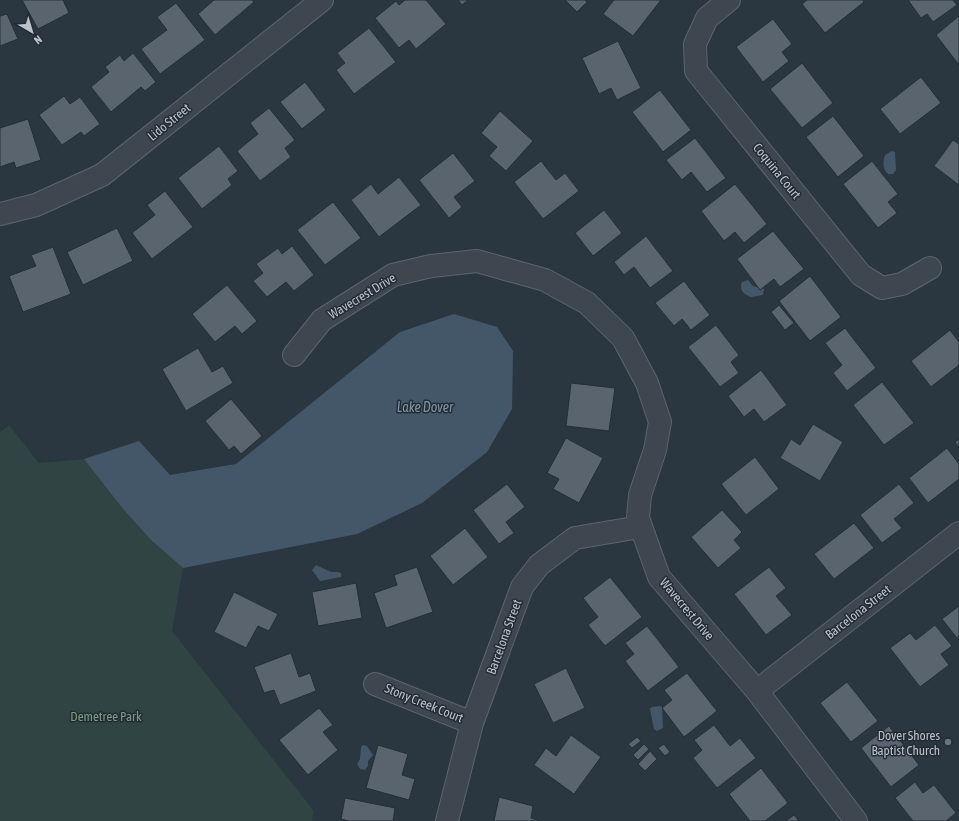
<svg xmlns="http://www.w3.org/2000/svg" width="959" height="821" font-family="'Asap Condensed',sans-serif">
<style>
.green{fill:#2f4443}
.water{fill:#445768}
.building{fill:#59646f;stroke:#252e37}
.lines{fill:none;stroke-linecap:round;stroke-linejoin:round}
.minor-casing{stroke:#5c656d;stroke-width:24}
.minor{stroke:#3e4750;stroke-width:22}
.worship-dot{fill:#6b7280;stroke:#232c35;stroke-width:1.5}
.labels{text-anchor:middle;dominant-baseline:central;stroke-width:3;stroke-linejoin:round;paint-order:stroke}
.street-label{font-size:13px;fill:#bbc2ca;stroke:#232c35}
.park-label{font-size:13px;fill:#7c9d80;stroke:#232c35}
.poi-label{font-size:13px;fill:#bbc2ca;stroke:#232c35;text-anchor:end}
.water-label{font-size:14px;font-style:italic;fill:#7f96a9;stroke:#232c35}
</style>
<rect width="100%" height="100%" fill="#2a3640"/>
<path class="green" d="M9,425L39,463L84,459L123,509L151,540L183,568L172,631L314,811L312,821H0V432Z"/>
<path class="water" d="M892,151L895,152L896,170L893,174H888C882,169 883,162 885,155Z
M748,280L753,286L764,289L763,295L751,297C743,294 739,290 742,282Z
M454,314L497,327L513,351L512,409L487,452L422,503L357,534L183,568L151,540L123,509L84,459L139,441L170,475L236,464L400,332Z
M316,565L331,572H337L341,573V577L320,581L312,570Z
M660,706L662,707L663,728L657,731L654,729L650,709L652,707Z
M363,745L367,746L373,755L368,761V766L365,770L360,769L357,764L360,759L361,747Z"/>
<path class="building" d="M22,0H63L69,13L38,29Z
M214,0H252L254,2L215,35L198,14Z
M405,0H426L446,24L416,49L409,40L399,48L375,18L396,1L399,5Z
M458,0H468L462,5Z
M565,0H585L587,2L577,12Z
M614,0H661L633,36L603,14Z
M807,0H863L864,2L825,33L802,4Z
M908,0H953L957,5L933,22L927,14L921,18Z
M176,3L205,40L160,74L141,49L167,30L157,17Z
M7,14L18,39L0,46V16Z
M959,16V65L936,35Z
M773,19L792,44L782,52L789,61L763,82L736,47Z
M369,28L396,62L354,94L336,70L345,63L337,53Z
M618,41L641,88L617,100L611,88L599,94L582,58Z
M133,53L156,82L145,91L141,87L111,112L91,87L109,72L105,67L120,55L124,61Z
M802,63L833,103L802,128L770,89Z
M921,77L941,103L900,134L880,109Z
M305,82L326,110L302,129L280,102Z
M660,90L691,130L663,152L632,112Z
M64,96L70,104L80,97L100,124L84,136L81,132L62,145L39,115Z
M269,108L295,140L285,148L291,157L260,181L237,151L258,134L250,123Z
M500,111L533,141L506,171L489,156L497,147L481,133Z
M833,116L864,156L838,177L806,137Z
M28,119L41,160L16,168L14,162L0,167V128Z
M695,138L726,178L707,192L691,172L682,180L666,160Z
M953,140L959,144V185L934,166Z
M219,146L238,171L228,179L232,185L202,209L178,178Z
M453,153L475,181L454,197L462,207L449,218L419,180Z
M541,161L556,180L565,173L579,191L543,219L514,182Z
M872,161L898,194L888,202L897,213L878,228L843,184Z
M399,177L421,205L379,237L351,200L371,184L378,194Z
M735,184L767,224L744,243L735,232L724,241L701,211Z
M165,191L193,227L152,259L132,233L155,215L147,205Z
M333,202L361,238L325,265L297,230Z
M604,210L622,233L593,256L575,233Z
M117,228L133,261L83,285L67,252Z
M773,231L804,269L780,287L774,279L760,290L737,259Z
M646,236L673,271L650,288L634,267L624,275L614,262Z
M292,246L314,275L294,291L286,282L267,297L253,281L263,273L256,264L278,248L282,254Z
M53,247L71,294L23,312L9,276L36,266L31,255Z
M810,276L841,317L810,341L779,301Z
M684,281L710,315L691,330L682,319L674,326L655,303Z
M227,285L257,321L242,334L235,326L215,342L192,314Z
M779,305L794,323L785,330L771,312Z
M716,325L739,355L731,362L739,373L720,387L688,347Z
M845,328L876,368L847,391L833,373L842,365L825,343Z
M950,330L959,342V365L931,387L911,361Z
M198,348L212,372L223,366L233,383L186,411L162,369Z
M761,370L787,405L764,422L754,409L744,417L728,396Z
M882,382L914,423L884,445L853,405Z
M571,383L615,388L609,431L566,426Z
M231,399L262,436L241,454L234,446L229,450L205,421Z
M813,424L843,442L820,481L780,458L791,439L800,445Z
M566,438L603,458L579,503L553,489L559,479L547,473Z
M959,439V447L955,442Z
M947,448L959,464V479L928,503L909,478Z
M755,457L779,489L746,515L721,484Z
M507,484L525,507L506,522L514,533L499,544L473,510Z
M899,484L914,503L894,519L902,528L882,543L860,515Z
M722,510L742,532L734,540L741,548L718,568L691,537Z
M854,523L874,548L834,579L814,554Z
M465,528L488,557L453,585L430,556Z
M417,567L433,612L386,628L374,593L397,585L394,575Z
M769,567L786,588L776,596L792,615L766,635L734,594Z
M610,577L642,617L605,646L588,625L598,617L583,598Z
M356,583L362,618L318,626L312,592Z
M234,592L278,614L269,631L258,626L246,648L214,632Z
M959,606V636L957,638L942,619Z
M935,625L952,646L941,654L949,665L920,687L890,648L910,633L916,640Z
M647,626L679,667L648,691L625,661L634,654L625,643Z
M291,653L299,677L310,673L316,691L280,705L274,690L264,693L254,667Z
M566,668L585,708L553,723L534,684Z
M687,673L717,711L684,737L662,708L672,700L664,690Z
M847,682L878,721L851,742L820,703Z
M319,708L333,725L323,732L338,750L308,775L279,740Z
M714,725L730,746L740,738L756,758L717,788L693,758L702,750L694,740Z
M889,726L919,765L891,787L861,748Z
M571,735L601,757L574,794L534,765L546,748L556,756Z
M637,737L641,741L632,748L628,744Z
M644,744L649,749L638,760L633,755Z
M664,744L670,752L665,756L658,748Z
M378,745L408,754L402,775L415,779L409,800L366,788Z
M650,751L657,759L645,771L638,764Z
M761,768L788,803L765,821H750L729,794Z
M915,782L923,793L934,785L956,813L946,821H913L895,798Z
M499,797L533,806L531,818L540,821H494Z
M345,798L395,808L393,821H349L341,819Z
M794,815L799,821H786Z"/>
<g class="lines">
<defs>
<path id="minor" d="M729,0L707,18L695,44L696,71L861,275L882,288L902,284L930,268
M0,214L36,205L102,175L322,0
M294,355L322,320L393,275L431,266L477,261L545,280L587,303L623,338L647,383L660,422L655,450L640,495L638,518L659,577L757,691L856,821
M375,684L472,723
M757,691L959,533
M447,821L472,723L522,587L539,565L575,538L640,527"/>
</defs>
<use href="#minor" class="minor-casing"/>
<use href="#minor" class="minor"/>
</g>
<circle class="worship-dot" cx="948" cy="742" r="4"/>
<g class="labels">
<g class="street-label">
<text transform="translate(169 122) rotate(-39)">Lido Street</text>
<text transform="translate(777 171) rotate(51)">Coquina Court</text>
<text transform="translate(362 296) rotate(-31)">Wavecrest Drive</text>
<text transform="translate(687 609) rotate(50)">Wavecrest Drive</text>
<text transform="translate(858 612) rotate(-38)">Barcelona Street</text>
<text transform="translate(504 637) rotate(-70)">Barcelona Street</text>
<text transform="translate(424 703) rotate(22)">Stony Creek Court</text>
</g>
<g class="park-label">
<text x="106" y="716">Demetree Park</text>
</g>
<g class="poi-label">
<text x="940" y="735">Dover Shores<tspan x="940" dy="15">Baptist Church</tspan></text>
</g>
<g class="water-label">
<text x="425" y="407">Lake Dover</text>
</g>
</g>
<g transform="translate(32 32) rotate(142)" stroke="#232c35" stroke-width="3" paint-order="stroke">
<path d="M0-3L7 15L0 10L-7 15Z" fill="#bbc2ca"/>
<text y="-6" font-size="11" font-weight="bold" text-anchor="middle" fill="#bbc2ca">N</text>
</g>
</svg>
